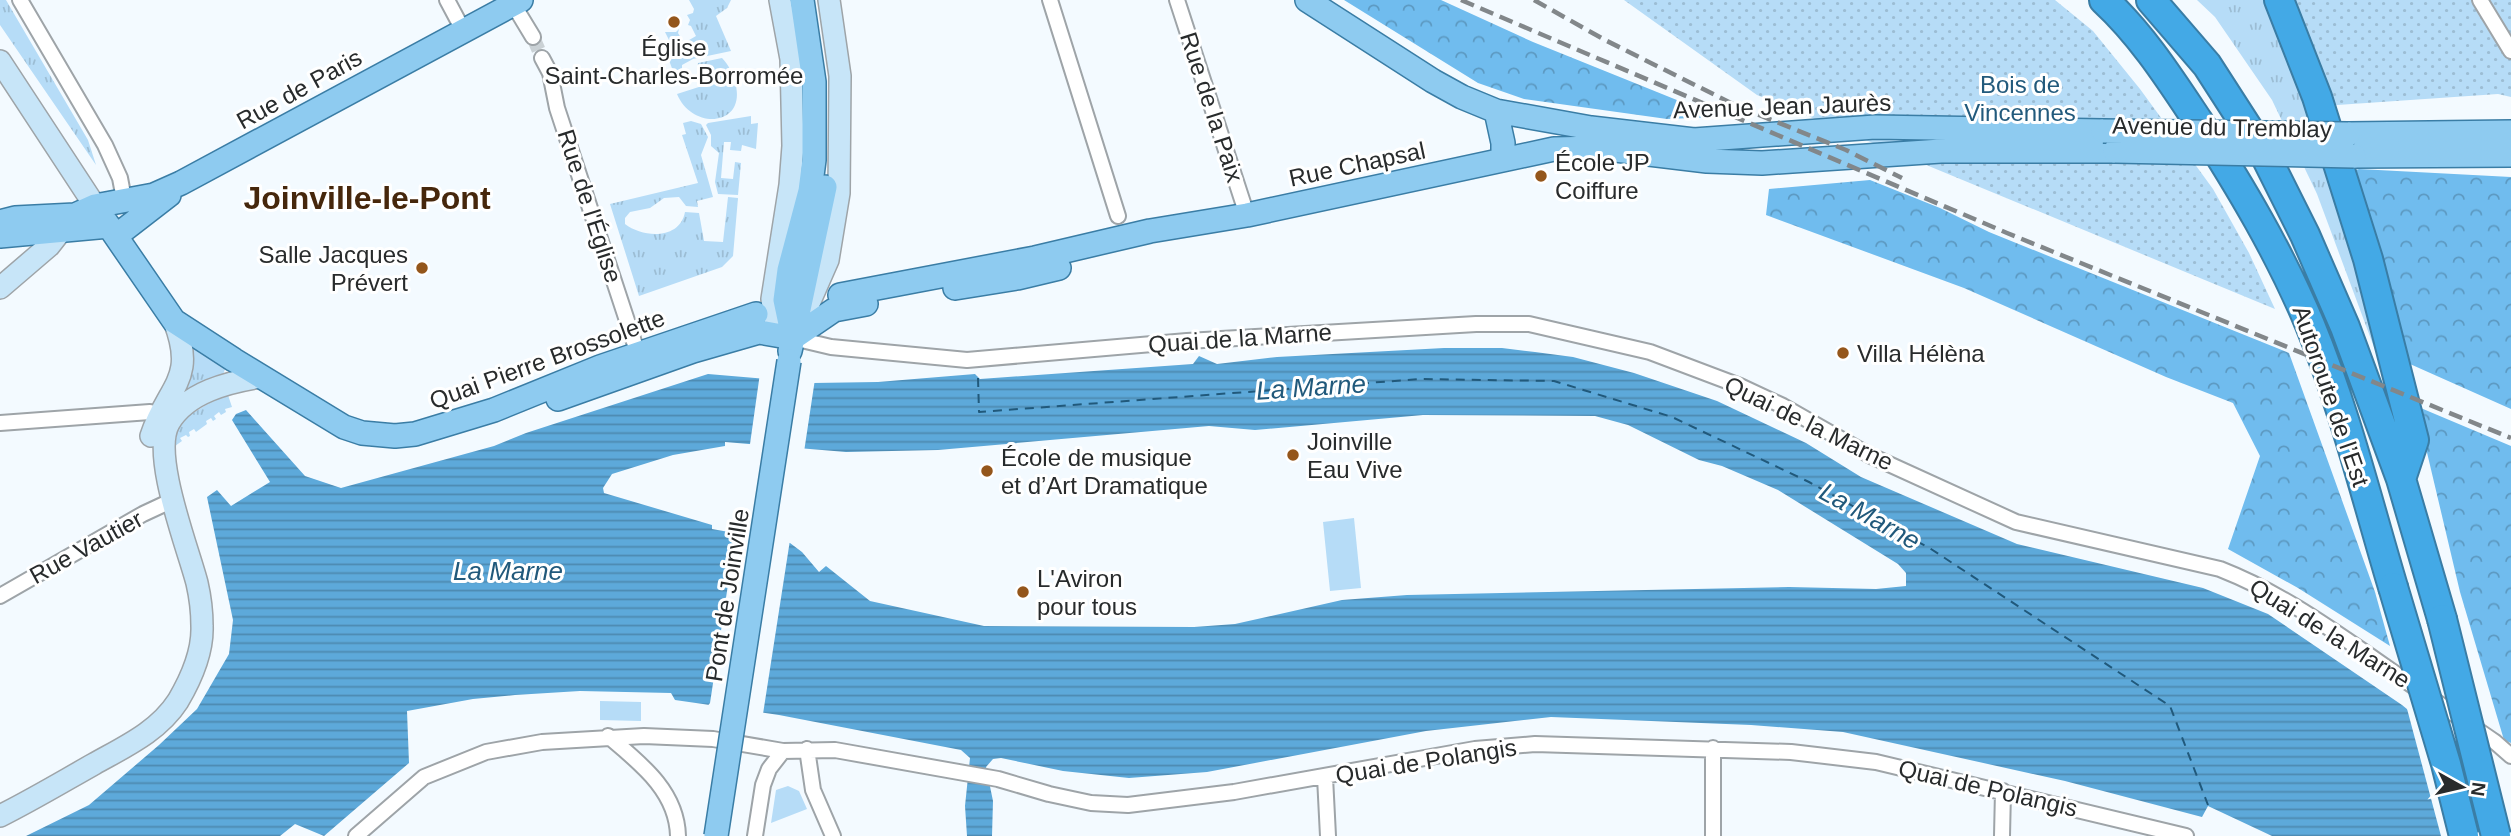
<svg xmlns="http://www.w3.org/2000/svg" width="2511" height="836" font-family="Helvetica,sans-serif">
<style>
.grass{fill:url(#grass-tufts)}
.forest{fill:url(#forest-crowns)}
.park{fill:url(#park-dots)}
.garden{fill:#b6dcf7}
.water{fill:url(#water-rules);fill-rule:evenodd}
.pier{fill:#f3faff}
.lines{fill:none;stroke-linecap:round;stroke-linejoin:round}
.ferry{stroke:#21597b;stroke-width:2;stroke-dasharray:9 7;stroke-linecap:butt}
.street-tunnel{stroke:#cad1d5;stroke-width:14;stroke-dasharray:14 7;stroke-linecap:butt}
.street-casing{stroke:#9ea4a8;stroke-width:18}
.secondary-casing{stroke:#9ea4a8;stroke-width:24}
.primary-casing{stroke:#3a7da5;stroke-width:26}
.highway-casing{stroke:#3a7da5;stroke-width:32}
.street{stroke:#fff;stroke-width:14}
.secondary{stroke:#c7e5f8;stroke-width:21}
.primary{stroke:#8ecbf0;stroke-width:23}
.highway{stroke:#43a9e6;stroke-width:28}
.rail{stroke:#82878a;stroke-width:4.5;stroke-dasharray:14 7;stroke-linecap:butt}
.primary-bridge-casing{stroke:#3a7da5;stroke-width:26;stroke-linecap:butt}
.highway-bridge-casing{stroke:#3a7da5;stroke-width:32;stroke-linecap:butt}
.primary-bridge{stroke:#8ecbf0;stroke-width:23}
.highway-bridge{stroke:#43a9e6;stroke-width:28}
.poi-dot{fill:#94561b;stroke:#fff;stroke-width:2.5}
.labels{text-anchor:middle;dominant-baseline:central;stroke-width:6;stroke-linejoin:round;paint-order:stroke}
.poi-label{font-size:24px;fill:#282b2c;stroke:#fff;text-anchor:start}
.park-label{font-size:24px;fill:#225a7c;stroke:#fff}
.street-label{font-size:24px;fill:#282b2c;stroke:#fff}
.water-label{font-size:26px;font-style:italic;fill:#21597b;stroke:#fff}
.district-label{font-size:32px;font-weight:bold;fill:#46270c;stroke:#fff}
</style>
<defs>
<pattern id="grass-tufts" width="24" height="20" patternUnits="userSpaceOnUse" patternTransform="scale(1.75)"><rect width="24" height="20" fill="#b6dcf7"/><path d="M3 7l-1-3M5 7V3M7 7l1-3M15 17l-1-3M17 17v-4M19 17l1-3" fill="none" stroke="#9cbdd4"/></pattern>
<pattern id="forest-crowns" width="20" height="18" patternUnits="userSpaceOnUse" patternTransform="scale(1.75)"><rect width="20" height="18" fill="#70bcee"/><path d="M2 6a3 3 0 1 1 6 0M12 15a3 3 0 1 1 6 0" fill="none" stroke="#5c99c1"/></pattern>
<pattern id="park-dots" width="8" height="8" patternUnits="userSpaceOnUse" patternTransform="scale(1.75)"><rect width="8" height="8" fill="#b6dcf7"/><path d="M2 2h.1M6 6h.1" fill="none" stroke="#9cbdd4" stroke-width="1.8" stroke-linecap="round"/></pattern>
<pattern id="water-rules" width="6" height="5" patternUnits="userSpaceOnUse" patternTransform="scale(1.75)"><rect width="6" height="5" fill="#5da9da"/><path d="M0 2.5h6" fill="none" stroke="#4d8ab1"/></pattern>
</defs>
<rect width="100%" height="100%" fill="#f3faff"/>
<path class="grass" d="M0,0H6L88,140L96,165L0,25Z
M689,0H731L727,8L716,16L731,51L693,59L682,65V69L673,71L667,55L674,50L665,32H676L679,29L678,33L684,43L696,36L691,26L688,25L690,20L687,15L693,13L694,9Z
M2197,0H2265L2308,107L2347,218L2380,352L2375,350L2317,194L2272,100L2215,17Z
M722,58C729,65 732,73 735,82C748,127 692,131 677,94L702,86L697,73L698,63Z
M751,116V124L758,123L756,149L742,145L741,151L730,150L731,142H724L721,178L733,179L735,162L741,163L738,195L718,194L715,182L719,153L711,146V135L706,125L708,123Z
M691,121L701,124L708,137L701,155L713,197L697,201L698,207L686,206L679,197L664,198L650,208L630,212L625,218V224C643,238 680,240 685,212L699,213L704,241L723,242L728,197L738,198L733,256L722,267L639,296L610,204L698,183L682,135L686,134L683,123Z
M187,342L226,366L223,375L173,406Z
M227,392L232,407L225,409L226,412L221,415L219,412L214,416L216,419L213,421L211,418L206,421L207,424L196,432L194,429L189,432L190,436L188,437L186,435L180,438L182,441L168,451L180,421Z"/>
<path class="forest" d="M1344,0H1441L1533,42L1719,117L1667,119L1524,99L1478,83Z
M2359,169L2511,177V409L2401,360L2352,171Z
M1870,180L1940,208L1989,232L2289,353L2375,592L2390,646L2298,588L2228,549L2260,456L2233,403L2166,377L1964,288L1766,215L1769,189Z
M2416,406L2511,446V743L2504,740L2460,592Z"/>
<path class="park" d="M1624,0H2055L2093,31L2140,89L2213,189L2249,253L2275,309L1757,95Z
M2265,0H2511V97L2498,94L2308,107Z"/>
<path class="garden" d="M1354,518L1361,588L1330,591L1323,522Z
M600,701L641,702V721L600,720Z
M788,786L799,791L807,809L771,823L776,790Z"/>
<path class="water" d="M1444,348H1502L1535,352L1573,357L1634,373L1717,401L1806,443L1861,477L2017,544L2203,588L2268,614L2402,705L2511,793V836H2272L2208,806L2202,817L2065,781L1843,732L1751,725L1551,717L1426,731L1207,772L1129,778L1063,771L1001,758L993,759L986,767L993,801L992,836H967L965,806L970,758L961,750L779,715L675,700L671,693L580,691L515,695L473,699L407,711L409,763L324,836L295,824L280,836H26L89,805L159,745L197,709L229,654L233,620L207,497L217,490L231,506L270,482L232,420L236,414L246,410L305,476L341,488L494,446L526,433L708,374L813,383L878,382L975,374L980,379L1193,364L1199,356L1217,364L1277,357ZM1423,415L1595,416L1628,425L1699,460L1722,466L1778,490L1898,564L1906,573V586L1876,589L1789,587L1407,595L1342,600L1235,624L1194,627L984,626L870,601L826,566L819,572L802,552L790,543L712,529V525L604,493L603,488L612,474L673,455L725,446V442L846,452L938,450L1209,426L1255,430Z"/>
<path class="pier" d="M760,373L815,379L804,452L746,448L750,444Z
M736,532L790,540L763,714L766,717L706,708L710,703Z
M2406,705L2511,789V836H2441Z"/>
<g class="lines">
<path class="ferry" d="M978,378L979,412L1421,379L1554,381L1672,417L1809,482L1931,549L2170,706L2208,805"/>
<path class="street-tunnel" d="M533,37L542,58"/>
<defs>
<path id="street" d="M20,0L105,145L120,178L124,199
M447,0L463,30
M1050,0L1118,216
M1177,0L1247,215
M2480,0L2511,51
M513,4L533,37
M542,58L550,73L557,108L638,354
M793,338L831,347L967,360L1187,341L1476,324H1529L1650,352L1740,386L1783,406L1869,455L2016,522L2220,569C2276,591 2321,622 2370,656C2411,685 2453,713 2495,742L2511,756
M0,423L150,412L164,421
M0,596L143,514L173,500
M608,736C640,763 677,791 678,836
M1713,748V836
M807,749L813,790L833,836
M1325,777L1328,836
M356,836L424,777L486,752L542,742L644,736L713,739L783,751L835,750L998,779L1049,794L1091,803L1128,805L1234,792L1475,749L1535,744L1791,752L1876,762L2186,836
M755,836L763,785L769,769L783,751
M2002,836L2003,791"/>
<path id="secondary" d="M0,61L95,206
M0,288L49,246L60,232
M803,317L828,260L839,193L840,76L829,0
M777,334L772,299L790,185L793,146L791,59L780,0
M151,436C168,385 197,380 174,321
M0,816C32,800 62,782 94,764C124,747 158,732 178,701C191,679 203,652 202,626C202,612 200,596 197,583C188,548 151,455 169,423C187,392 229,382 261,377"/>
<path id="primary" d="M1307,0L1433,81L1462,97L1496,111L1591,128L1694,140L1875,127L2103,131
M1496,111L1503,143V159
M2348,134L2511,132
M2354,156L2511,155
M95,206L174,321L234,360L344,427L362,433L395,436L415,434L494,410L600,367L756,314
M0,222L15,218L75,215L95,206L154,195L181,183L521,0
M0,236L109,226
M116,236L169,195
M955,288L1017,278L1059,268
M840,295L1035,258L1150,231L1247,215L1554,149L1599,148L1707,161L1762,163L1941,151H2115
M795,328L825,187
M790,351L793,338L785,300L789,270L810,191L814,160V82L802,0
M558,399L693,351L759,332L793,338L834,310L866,304"/>
<path id="highway" d="M2104,0C2142,35 2170,79 2198,121C2240,186 2280,253 2310,325C2345,410 2367,500 2393,587
M2151,0L2207,65L2265,155L2305,235L2345,327L2401,479L2442,619
M2279,0L2317,97L2368,259L2414,440L2401,479"/>
</defs>
<use href="#street" class="street-casing"/>
<use href="#secondary" class="secondary-casing"/>
<use href="#primary" class="primary-casing"/>
<use href="#highway" class="highway-casing"/>
<use href="#street" class="street"/>
<use href="#secondary" class="secondary"/>
<use href="#primary" class="primary"/>
<use href="#highway" class="highway"/>
<path class="rail" d="M1461,0L2007,233L2511,438
M1534,0L1605,40L1737,106L1846,150L1902,178"/>
<defs>
<path id="primary-bridge" d="M2103,131L2348,134
M2115,151L2354,156
M716,836L789,361"/>
<path id="highway-bridge" d="M2393,587L2446,764L2464,836
M2442,619L2496,836"/>
</defs>
<use href="#primary-bridge" class="primary-bridge-casing"/>
<use href="#highway-bridge" class="highway-bridge-casing"/>
<use href="#primary-bridge" class="primary-bridge"/>
<use href="#highway-bridge" class="highway-bridge"/>
</g>
<g class="poi-dot">
<circle cx="674" cy="22" r="7"/>
<circle cx="1541" cy="176" r="7"/>
<circle cx="422" cy="268" r="7"/>
<circle cx="1843" cy="353" r="7"/>
<circle cx="1293" cy="455" r="7"/>
<circle cx="987" cy="471" r="7"/>
<circle cx="1023" cy="592" r="7"/>
</g>
<g class="labels">
<g class="poi-label">
<text x="674" y="47" text-anchor="middle">Église<tspan x="674" dy="28">Saint-Charles-Borromée</tspan></text>
<text x="1555" y="162">École JP<tspan x="1555" dy="28">Coiffure</tspan></text>
<text x="408" y="254" text-anchor="end">Salle Jacques<tspan x="408" dy="28">Prévert</tspan></text>
<text x="1857" y="353">Villa Hélèna</text>
<text x="1307" y="441">Joinville<tspan x="1307" dy="28">Eau Vive</tspan></text>
<text x="1001" y="457">École de musique<tspan x="1001" dy="28">et d’Art Dramatique</tspan></text>
<text x="1037" y="578">L'Aviron<tspan x="1037" dy="28">pour tous</tspan></text>
</g>
<g class="park-label">
<text x="2020" y="84">Bois de<tspan x="2020" dy="28">Vincennes</tspan></text>
</g>
<g class="street-label">
<text transform="translate(299 89) rotate(-29)">Rue de Paris</text>
<text transform="translate(1782 106) rotate(-2)">Avenue Jean Jaurès</text>
<text transform="translate(1212 107) rotate(72)">Rue de la Paix</text>
<text transform="translate(2222 127) rotate(1)">Avenue du Tremblay</text>
<text transform="translate(1357 164) rotate(-12)">Rue Chapsal</text>
<text transform="translate(590 206) rotate(72)">Rue de l'Église</text>
<text transform="translate(1240 338) rotate(-4)">Quai de la Marne</text>
<text transform="translate(547 359) rotate(-20)">Quai Pierre Brossolette</text>
<text transform="translate(2331 396) rotate(71)">Autoroute de l’Est</text>
<text transform="translate(1809 423) rotate(26)">Quai de la Marne</text>
<text transform="translate(86 547) rotate(-29)">Rue Vautier</text>
<text transform="translate(727 595) rotate(-81)">Pont de Joinville</text>
<text transform="translate(2330 633) rotate(32)">Quai de la Marne</text>
<text transform="translate(1426 761) rotate(-9)">Quai de Polangis</text>
<text transform="translate(1988 788) rotate(13)">Quai de Polangis</text>
</g>
<g class="water-label">
<text transform="translate(1311 387) rotate(-4)">La Marne</text>
<text transform="translate(1870 516) rotate(29)">La Marne</text>
<text x="508" y="571">La Marne</text>
</g>
<g class="district-label">
<text x="367" y="198">Joinville-le-Pont</text>
</g>
</g>
<g transform="translate(2462 787) rotate(98)" stroke="#ffffff" stroke-width="5" paint-order="stroke">
<path d="M0-5L12 26L0 18L-12 26Z" fill="#282b2c"/>
<text y="-10" font-size="19" font-weight="bold" text-anchor="middle" fill="#282b2c">N</text>
</g>
</svg>
